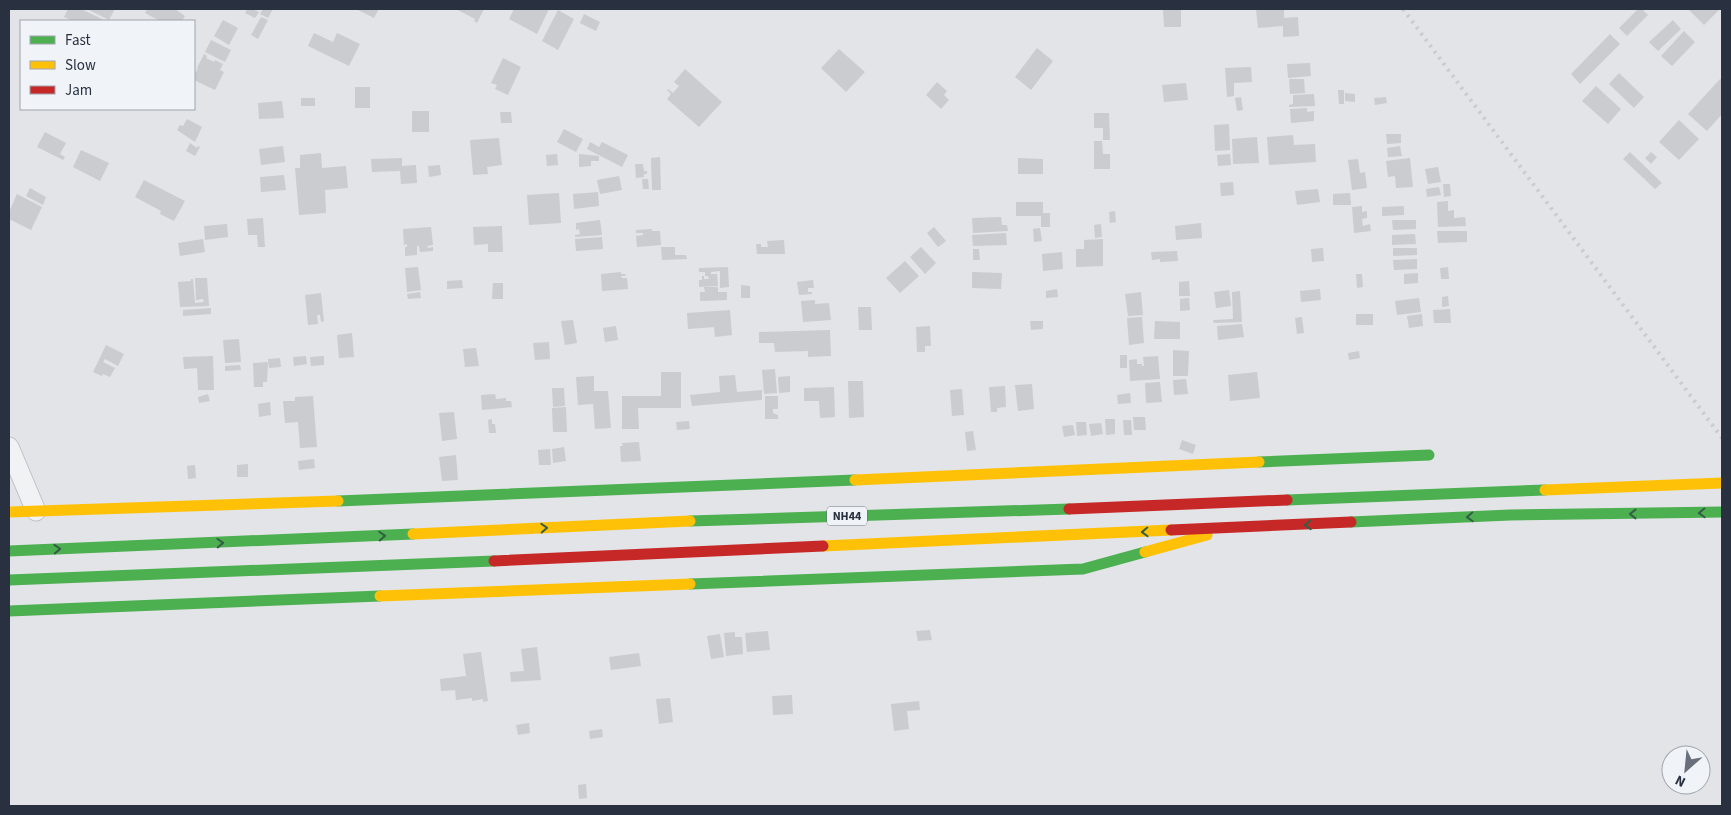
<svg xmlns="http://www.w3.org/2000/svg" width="1731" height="815" font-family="'Source Sans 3',sans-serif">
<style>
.building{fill:#cacccf}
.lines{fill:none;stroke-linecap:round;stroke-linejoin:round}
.street-casing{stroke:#c0c2c5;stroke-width:21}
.street{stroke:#f1f2f4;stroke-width:19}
.fast{stroke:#4caf50;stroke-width:11}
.slow{stroke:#ffc107;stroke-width:11}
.jam{stroke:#c62828;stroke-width:11}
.rail{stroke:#cacccf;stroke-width:4;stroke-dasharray:2.5 5;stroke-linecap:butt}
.oneway{stroke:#355d46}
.labels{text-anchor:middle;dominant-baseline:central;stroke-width:4;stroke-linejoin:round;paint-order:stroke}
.shield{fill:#f0f3f7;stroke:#656b78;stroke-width:1}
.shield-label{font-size:12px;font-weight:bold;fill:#293141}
</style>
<rect width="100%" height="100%" fill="#e2e4e7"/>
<path class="building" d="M68,9H81L102,19L100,21H73L64,17Z
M87,9H115L109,20Z
M147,9H175L185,16L182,21H160L145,13Z
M248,9H253L259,12L255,18L245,13Z
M263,9H273L268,18L260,14Z
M356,9H379L374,18Z
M456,9H484L477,23L474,21L475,19Z
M514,9H549L537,34L509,19Z
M1163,9H1181V27H1164Z
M1256,9H1284V18L1298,17L1299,36L1283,37V26L1258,28Z
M1638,9H1642L1648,15L1627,36L1619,28Z
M1688,9H1717L1719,10L1704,25Z
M558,10L574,19L558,50L542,41Z
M584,14L600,22L596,31L580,23Z
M261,17L268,20L258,39L251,35Z
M223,20L238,28L229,45L214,36Z
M1673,20L1681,29L1658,51L1649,42Z
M1684,31L1695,42L1672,66L1661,56Z
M314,33L333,42L337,33L360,44L349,66L308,46Z
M1610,34L1620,44L1580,84L1571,74Z
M211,40L231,50L225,62L205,52Z
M1037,48L1053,61L1031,90L1015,77Z
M839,49L865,72L846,92L821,68Z
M204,54L207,56L206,58L214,62L215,60L223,64L220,70L224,72L215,90L194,80V74L195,72H196L198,68H197Z
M503,58L521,67L508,95L495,89L497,85L491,83Z
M1310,63L1311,76L1288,78L1287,64Z
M1251,67L1252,82L1234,83V96L1227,97L1225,68Z
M685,69L722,102L699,127L667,99L671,94L667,90L668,89L673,93L679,86L674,82Z
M1619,73L1644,97L1634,108L1609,84Z
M1289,79H1304L1305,93L1290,94Z
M1720,79L1722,80V114L1707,131L1688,114Z
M937,82L947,91L944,95L949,100L941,109L926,95Z
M1186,83L1188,100L1164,102L1162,85Z
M1596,86L1621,109L1608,124L1582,101Z
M355,87H370V108H355Z
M1338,90H1344V104H1339Z
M1345,93L1355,94V102L1345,101Z
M1314,94L1315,106L1289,107V105L1293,104V95Z
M1241,97L1243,110L1237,111L1235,98Z
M1386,97L1387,103L1375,105L1374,98Z
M301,98H315V106H301Z
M282,101L284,118L259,119L258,103Z
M1307,108V112L1314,111V121L1291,123L1290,109Z
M412,111H429V132H412Z
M500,112H511L512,123H501Z
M1094,113H1109L1110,140H1103V128H1094Z
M187,119L202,127L195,142L177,130L180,125L183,126Z
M1679,120L1699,139L1679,160L1659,142Z
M1229,124L1230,150L1215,151L1214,125Z
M564,129L583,139L576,152L557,142Z
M45,132L66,143L60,154L65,157L63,160L37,147Z
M1386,134H1401V143L1387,144Z
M1293,135L1294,145L1315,144L1316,162L1269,165L1267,137Z
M1257,137L1259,163L1233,164L1232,139Z
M499,138L502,165L487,167L488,174L473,175L470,140Z
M1094,141H1102L1103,154H1110V169H1094Z
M590,142L599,147L602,142L628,155L622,167L587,149Z
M190,143L197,148L198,146L200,147L195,156L186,151Z
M283,146L285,162L261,165L259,149Z
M1400,146L1402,156L1388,157L1387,148Z
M81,150L109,163L100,181L73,167Z
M1630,152L1662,183L1655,189L1623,159Z
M1651,152L1657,157L1651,164L1645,158Z
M321,153L322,168L346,166L348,188L325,190L326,213L299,215L295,168H300V155Z
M557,154L558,165L547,166L546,155Z
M579,154L599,156V161H591V166L579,167Z
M1230,154L1231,165L1218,166L1217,155Z
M660,157L661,190H652L651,158Z
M402,158V166L416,165L417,183L401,184L400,171L372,172L371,159Z
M1018,158L1043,159V174H1018Z
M1410,158L1413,187L1396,188L1395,176L1388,177L1386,161Z
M1358,159L1360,173L1365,172L1367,188L1352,190L1348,160Z
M635,164H643L644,171H647V174H644V177L636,178Z
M440,165L441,175L429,177L428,166Z
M1438,167L1441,182L1428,184L1425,169Z
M284,175L286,190L261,192L260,177Z
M619,176L622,190L600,194L597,180Z
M642,179H648L649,189H643Z
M144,180L185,201L174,221L160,214L161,211L135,197Z
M1233,182L1234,195L1221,196L1220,183Z
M1443,184H1450L1451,196L1444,197Z
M1439,187L1441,195L1427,197L1426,189Z
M30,188L46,197L43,205L26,196Z
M1318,189L1320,202L1297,205L1295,191Z
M598,192L599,206L574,209L573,194Z
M559,193L561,223L529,225L527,195Z
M1350,193L1351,205H1333V194Z
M17,194L42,207L31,230L9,219V212Z
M1448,201V211L1454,210V218L1465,217L1466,226L1438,227L1437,202Z
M1016,202H1043V213H1050V227H1041V216H1016Z
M1362,206V212L1367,211V218L1362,219L1363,226L1370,224L1371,231L1354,233L1352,207Z
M1404,206V215L1382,216V207Z
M1115,211L1116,222L1110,223L1109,212Z
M1001,217L1002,225H1007L1008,231L973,233L972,218Z
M263,218L265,247H258L257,235H248L247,219Z
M600,220L602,235L575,237V235L580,234L579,229L576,230V223Z
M1392,220H1416V229L1393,230Z
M1201,223L1202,238L1176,240L1175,226Z
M227,224L228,237L205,240L204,226Z
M1101,224L1102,237L1095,238L1094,225Z
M502,226L503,252H488V244L474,245L473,227Z
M431,227L433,245L427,246L428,248L433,247V251L420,252L419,246H417V255L405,256V247H407V244L404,245L403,229Z
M934,227L946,241L938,247L927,233Z
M1040,228L1042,241L1034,242L1033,229Z
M652,229V231H660L661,245L637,247L636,236L643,235V233H636V230Z
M1437,231H1467V242L1438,243Z
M1006,233L1007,245L973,246L972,235Z
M1415,234L1416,244L1392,245V235Z
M602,237L603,249L576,251L575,239Z
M203,239L205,252L180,256L178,243Z
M1103,239V266L1076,267V249H1084V240Z
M784,240L785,254H757L756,244H761V247H768L767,241Z
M661,247H675V255H686L687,259L662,260Z
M921,247L936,263L925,274L910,257Z
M1323,248L1324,261L1312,262L1311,249Z
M1393,248H1417V255L1393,256Z
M973,249H979L980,260H973Z
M1177,251L1178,261L1160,262V259L1152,260L1151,252Z
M1062,252L1063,269L1043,271L1042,254Z
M1417,259V269L1394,270L1393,260Z
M905,261L919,276L900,293L886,278Z
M418,267L421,290L407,292L405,268Z
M728,267L729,287L720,288V271L711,272V274H717L718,286L699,287V280H702V276H704V279H709L708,276H705V272H699V268Z
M1448,267L1449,279H1441L1440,268Z
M621,272V274H625L626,276H621L622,278H627L628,289L602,291L601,274Z
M972,272L1002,273L1001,289L972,288Z
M1418,273V283L1404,284V274Z
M1356,274H1362L1363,287L1357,288Z
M195,278H207L209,306L180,307L178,282L191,281V279H193L195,303L204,302L203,299L196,300Z
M462,280L463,288L447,289V281Z
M813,280L814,288H808V292H812V294L799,295L797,282Z
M1189,281L1190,296H1179V282Z
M493,283H503V299H492Z
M741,285L750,286V298H741Z
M704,287H718V292H727V300L700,301V292H705Z
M1057,289L1058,297L1046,298V291Z
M1320,289L1321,300L1301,302L1300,291Z
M1229,290L1231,306L1216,308L1214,292Z
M1240,291L1242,322L1214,323L1213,320L1233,319L1232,292Z
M420,292L421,298L408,299L407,294Z
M1141,292L1143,315L1128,316L1125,294Z
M321,293L324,321L321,322L320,315H317L318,324L308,325L305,295Z
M1448,296L1449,306L1442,307V297Z
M1189,298L1190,310L1180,311V299Z
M1419,298L1421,312L1397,315L1395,301Z
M815,300V304L829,303L831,320L803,322L801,301Z
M858,307H871L872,330H859Z
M211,308V314L183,316V310Z
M1450,309L1451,323H1434L1433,310Z
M730,310L732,335L715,337L714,327L688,329L687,313Z
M1356,314H1373V325H1356Z
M1422,314L1423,326L1409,328L1407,316Z
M1142,317L1144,343L1129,345L1127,318Z
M1302,317L1304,333L1297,334L1295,318Z
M573,320L577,343L565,345L561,321Z
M1030,321H1043V329L1031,330Z
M1155,321L1180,322V339H1154Z
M1242,324L1244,337L1218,340L1217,326Z
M616,326L618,340L605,342L603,328Z
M930,326L931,346H925V352H917L916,327Z
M830,330L831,356L808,357V351L775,352L774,343H759V332Z
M352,333L354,357L339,358L337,335Z
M239,339L241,362L225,363L223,340Z
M549,342L550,359L535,360L533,343Z
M106,345L124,354L118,366L105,359L103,362L115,368L110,377L103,374L102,376L93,372Z
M476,348L479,366L465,367L463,349Z
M1173,350L1189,351L1188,376H1173Z
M1359,351L1360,358L1349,360L1348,353Z
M1120,355H1127V368H1120Z
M213,356L214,390H198L197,368L184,369L183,357Z
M306,356L307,364L294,366L293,357Z
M324,356V365L311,366L310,357Z
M1158,356L1160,379L1130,381L1129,360L1137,359V364H1142V366H1144L1143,357Z
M280,358L281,367L269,368L268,359Z
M268,362L267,382H263V387H254L253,363Z
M240,365L241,370L225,371V366Z
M775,369L777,393L764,394L762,370Z
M661,372H681V408H638L639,429H622V396H661Z
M1257,372L1260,398L1230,401L1228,375Z
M735,375L737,392L762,390V400L692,406L690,395L720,392L719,376Z
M594,376V391H608L611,428L595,429L593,404L578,405L576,377Z
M790,376V392L779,393L778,377Z
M1186,379L1188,394L1174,395L1173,380Z
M848,381H863L864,417L849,418Z
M1160,382L1162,402L1146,403L1145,383Z
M1032,384L1034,409L1018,411L1015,385Z
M1005,386L1006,407L997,408V412H991L989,387Z
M834,387L835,417L820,418L819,401H804V388Z
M552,388H564L565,406L553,407Z
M962,389L964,415L952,416L950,390Z
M1130,393L1131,403L1118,404L1117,395Z
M208,394L210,401L199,403L198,397Z
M495,394L496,399L506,398V401H511L512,407L482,410L481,395Z
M313,396L317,447L300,448L298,422L285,423L283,401H295V397Z
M765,396H778V409H773V413L778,415V419H765Z
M270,402L271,415L259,417L258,404Z
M566,407L567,432H553L552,408Z
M454,412L457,439L442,441L439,413Z
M1133,417H1145L1146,430H1134Z
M492,419V424H495L496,433H489L488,420Z
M1105,419H1115V434L1106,435Z
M1123,420H1131L1132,435H1124Z
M689,421L690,429L677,430L676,422Z
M1076,422H1086L1087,435L1077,436Z
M1101,423L1103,434L1091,436L1089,424Z
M1073,425L1075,435L1064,437L1062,426Z
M973,431L976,450L967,451L965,432Z
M1182,440L1196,445L1193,454L1179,449Z
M639,442L641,461L621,462L620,446H623L622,443Z
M564,447L566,461L553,463L552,449Z
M550,449L551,465H539L538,450Z
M456,455L458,480L442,481L439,457Z
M314,459L315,468L299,470L298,461Z
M248,464V477H237V465Z
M195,465L196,478L188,479L187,466Z
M930,630L932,640L918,641L916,631Z
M768,631L770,650L747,652L745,633Z
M735,632V637H742L743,654L726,656L724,633Z
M720,634L724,657L711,659L707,636Z
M537,647L541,680L511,682L510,672L524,671L521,649Z
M481,652L488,701L483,702V699L472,701V698L456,700L455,690L441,691L440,679L466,676L463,654Z
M639,653L641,666L611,670L609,657Z
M792,695L793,714L773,715L772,696Z
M670,698L673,722L659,724L656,699Z
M919,701L920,710L907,711L909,729L894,731L891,704Z
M529,723L530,733L518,735L516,725Z
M602,729L603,737L590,739L589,731Z
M586,784L587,798L579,799L578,785Z"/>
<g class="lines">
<defs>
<path id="street" d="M9,447L36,511"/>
</defs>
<use href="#street" class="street-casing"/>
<use href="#street" class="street"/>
<path class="fast" d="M1259,462L1429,455
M1287,500L1545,490
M338,501L855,480
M690,521L1069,509
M1351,522L1510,515L1722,512
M9,551L413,534
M9,580L494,561
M690,584L1083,569L1145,552
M9,611L380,596"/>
<path class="slow" d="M855,480L1259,462
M1545,490L1722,483
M9,512L338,501
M413,534L690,521
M823,546L1171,530
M1145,552L1207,535
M380,596L690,584"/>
<path class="jam" d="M1069,509L1287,500
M1171,530L1351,522
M494,561L823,546"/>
<path class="rail" d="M1403,9L1722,438"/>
</g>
<defs><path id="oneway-chevron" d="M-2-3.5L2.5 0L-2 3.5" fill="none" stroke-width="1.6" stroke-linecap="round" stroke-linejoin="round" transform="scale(1.25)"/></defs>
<g class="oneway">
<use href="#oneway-chevron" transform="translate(1702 513) rotate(178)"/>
<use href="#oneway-chevron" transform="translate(1633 514) rotate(180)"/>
<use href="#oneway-chevron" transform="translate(1470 517) rotate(177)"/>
<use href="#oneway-chevron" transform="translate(1308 525) rotate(177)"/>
<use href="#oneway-chevron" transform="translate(544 528) rotate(-3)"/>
<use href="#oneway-chevron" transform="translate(1145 532) rotate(178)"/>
<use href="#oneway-chevron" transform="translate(382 536) rotate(-3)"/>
<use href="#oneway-chevron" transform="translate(220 543) rotate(-2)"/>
<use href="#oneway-chevron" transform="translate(57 549) rotate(-2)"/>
</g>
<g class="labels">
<rect class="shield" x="827" y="506.5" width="40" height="19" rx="4"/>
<g class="shield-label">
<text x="847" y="516">NH44</text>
</g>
</g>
<rect width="1731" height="815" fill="none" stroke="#293141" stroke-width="20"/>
<rect x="20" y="20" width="175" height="90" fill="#f0f3f7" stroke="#a0a5ae"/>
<rect x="30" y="36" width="25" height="8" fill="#4caf50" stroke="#a0a5ae"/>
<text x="65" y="45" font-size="15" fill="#293141">Fast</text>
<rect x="30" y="61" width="25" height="8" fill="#ffc107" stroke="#a0a5ae"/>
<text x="65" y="70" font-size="15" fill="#293141">Slow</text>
<rect x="30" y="86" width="25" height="8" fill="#c62828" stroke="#a0a5ae"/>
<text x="65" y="95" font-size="15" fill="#293141">Jam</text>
<g transform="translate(1686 770) rotate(207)"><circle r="24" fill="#f0f3f7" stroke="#a0a5ae"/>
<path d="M0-4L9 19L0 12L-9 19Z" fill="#6a707b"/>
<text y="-8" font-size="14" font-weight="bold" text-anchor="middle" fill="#293141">N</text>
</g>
</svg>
